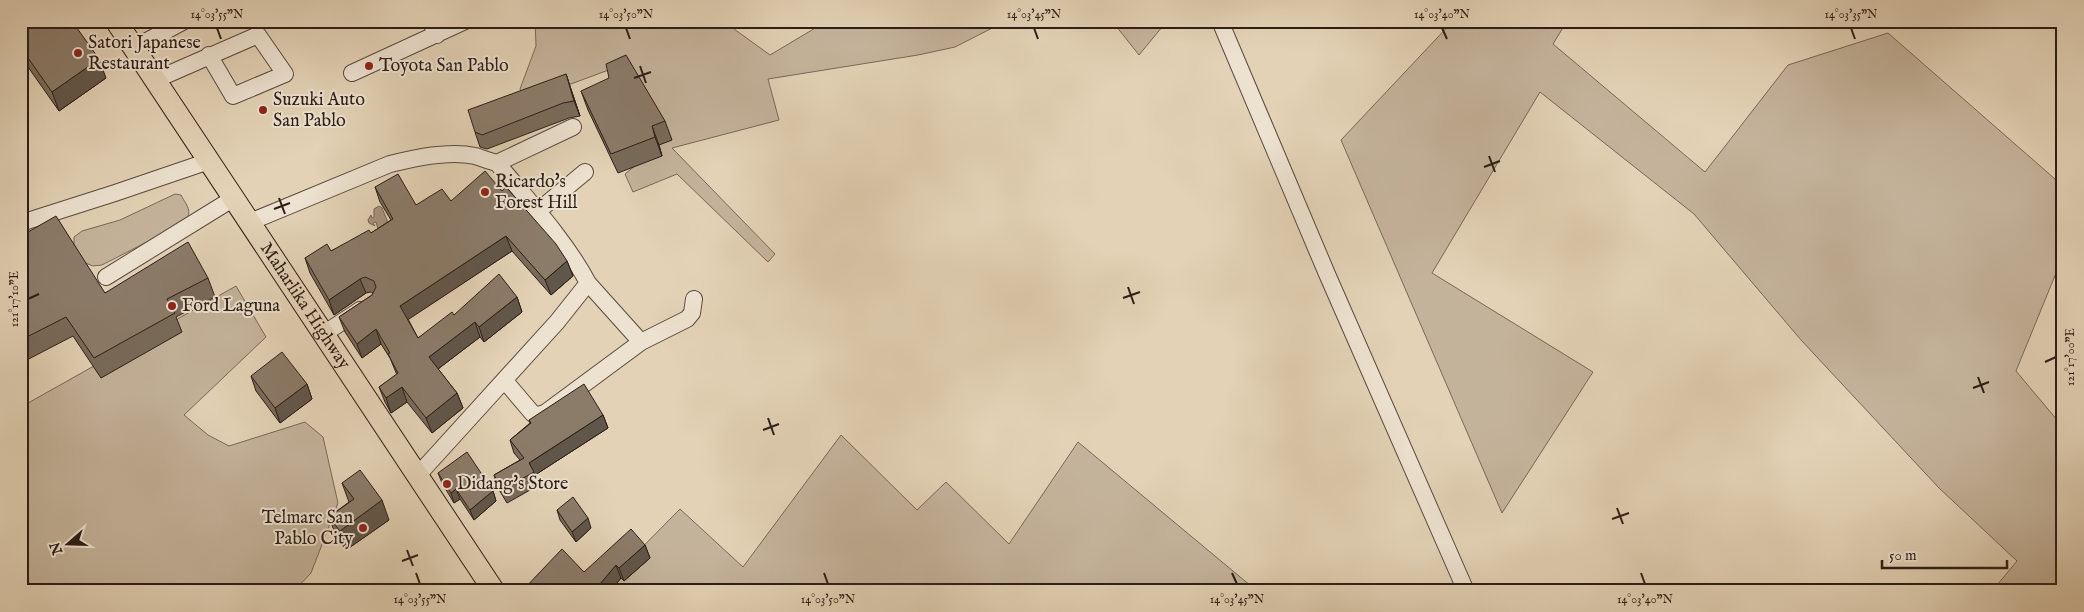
<svg xmlns="http://www.w3.org/2000/svg" width="2084" height="612" font-family="'IM FELL English',serif">
<style>
.green{fill:#c4b39b;stroke:#786858}
.water{fill:#a59480;stroke:#756456}
.lines{fill:none;stroke-linecap:round;stroke-linejoin:round}
.minor-casing{stroke:#5a4a3e;stroke-width:18}
.major-casing{stroke:#2c1d16;stroke-width:23}
.minor{stroke:#ede2d0;stroke-width:16}
.major{stroke:#e3d2b6;stroke-width:21}
.wall{fill:#786a5a;stroke:#2c1d16}
.shaded-wall{fill:#61564a;stroke:#2c1d16}
.building{fill:#8b7b69;stroke:#2c1d16}
.ticks{fill:none;stroke:#2c1d16;stroke-width:2}
.poi-dot{fill:#8f2418;stroke:#ede2d0;stroke-width:2}
.labels{text-anchor:middle;dominant-baseline:central;stroke-width:4;stroke-linejoin:round;paint-order:stroke}
.poi-label{font-size:18px;fill:#2c1d16;stroke:#ede2d0;text-anchor:start}
.street-label{font-size:18px;fill:#2c1d16;stroke:#ede2d0}
.neatline{fill:none;stroke:#2c1d16;stroke-width:2}
.ticks-label{font-size:12px;text-anchor:middle;fill:#2c1d16}
</style>
<rect width="100%" height="100%" fill="#e3d2b6"/>
<filter id="stains"><feTurbulence type="fractalNoise" baseFrequency=".004" numOctaves="4"/><feColorMatrix values="0 0 0 0 .2 0 0 0 0 .09 0 0 0 0 .02 0 0 0 .5 -.17"/></filter>
<radialGradient id="worn" r=".72"><stop offset=".6" stop-color="#630" stop-opacity="0"/><stop offset="1" stop-color="#630" stop-opacity=".3"/></radialGradient>
<path class="green" d="M535,21H723L770,55L827,21H1006L955,47L918,55L768,79L779,120L672,148L775,254L768,262L677,174L633,192L625,174L647,156L614,68L525,101L520,89L536,46Z
M1112,21H1167L1139,55Z
M1453,21H1567L1553,44L1705,172L1788,65L1888,33L2063,186V256L2016,371L2063,427V591H1992L2017,561L1939,488L1801,340L1694,214L1540,92L1432,273L1593,372L1502,513L1341,140Z
M175,194L181,195C188,208 194,212 182,224L102,265L93,266L83,262L74,246V237L82,231L120,220Z
M236,286L266,337L184,415L208,435L229,446L305,422L323,437L338,503L311,573L294,591H21V407Z
M841,435L917,510L946,482L1009,544L1078,442L1257,591H599L680,509L743,567Z"/>
<path class="water" d="M379,206L382,208L389,225L378,229L376,222L373,223L375,226L369,223L368,220L371,215L372,218L374,217V209Z"/>
<g class="lines">
<defs>
<path id="minor" d="M430,21L437,35
M1220,21L1327,274L1466,591
M134,48L184,21
M352,73L465,21
M155,80L258,35L285,74L233,96L209,55
M538,211L585,172
M250,222L390,164C415,158 449,150 475,156C482,158 489,161 497,163L573,127
M21,223L115,193L209,161
M106,277L234,198
M588,283L641,342
M325,333L360,310
M505,381L533,414L538,415L545,413L641,342L687,319L692,313L694,299
M418,475L557,322L588,283C566,241 528,200 497,163"/>
<g id="major">
<path id="s1" d="M116,21L494,591"/>
</g>
</defs>
<use href="#minor" class="minor-casing"/>
<use href="#major" class="major-casing"/>
<use href="#minor" class="minor"/>
<use href="#major" class="major"/>
</g>
<path class="wall" d="M21,21L106,78L59,111L21,57Z
M566,74L580,116L569,118L487,149L480,147L475,132Z
M581,91L665,121L672,140L659,145L662,156L618,173L588,110Z
M375,187L416,205L451,201L502,191L567,261L573,276L551,295L512,251L408,319L418,338L454,315L517,297L522,312L484,342L480,337L438,369L457,393L463,408L432,433L407,402L391,413L385,402L379,387L397,375L390,358L381,344L362,358L345,332L339,317L372,295L373,293L371,292L366,293L334,315L310,273L305,258L331,251L371,233L391,220L380,202Z
M21,236L105,293L208,278L215,297L176,317L182,332L101,378L73,336L21,363Z
M251,376L307,384L312,399L280,423L256,391Z
M603,415L608,428L535,475L539,485L507,503L498,488L494,475L520,460L514,453L510,440L530,423L529,420Z
M438,473L493,491L496,501L474,520L460,499L454,503L442,483Z
M342,483L389,520L346,550L336,536L329,517L349,502Z
M557,510L591,528L576,542L560,520Z
M645,545L650,558L624,581L621,578L610,591H522L584,572Z"/>
<path class="shaded-wall" d="M99,59L106,78L59,111L52,92Z
M566,74L580,116L574,101Z
M652,126L659,145L662,156L655,137Z
M506,236L512,251L406,321L400,306Z
M567,261L573,276L551,295L545,280Z
M360,279L366,293L334,315L329,300Z
M517,297L522,312L484,342L479,327Z
M475,322L480,337L434,372L429,357Z
M376,329L381,344L362,358L357,344Z
M307,384L312,399L280,423L275,408Z
M402,387L407,402L391,413L386,398Z
M457,393L463,408L432,433L426,418Z
M603,415L608,428L535,475L529,463Z
M456,489L460,499L454,503L451,493Z
M493,491L496,501L474,520L470,510Z
M382,500L389,520L346,550L340,531Z
M588,518L591,528L576,542L572,532Z
M645,545L650,558L624,581L619,568Z
M616,565L621,578L610,591H594Z
M561,584L564,591H555Z"/>
<path class="building" d="M21,21H72L99,59L52,92L21,48Z
M626,55L665,121L652,126L655,137L611,154L581,91L609,78L606,64Z
M566,74L574,101L563,103L482,135L475,132L468,110Z
M485,171L502,191L506,187L556,244L567,261L545,280L506,236L400,306L418,338L452,312L454,315L499,274L517,297L479,327L475,322L429,357L457,393L426,418L402,387L386,398L379,387L398,373L388,354L390,353L376,329L357,344L339,317L372,295L376,287L374,281L365,277L360,279L329,300L305,258L327,244L331,251L369,230L371,233L393,219L375,187L398,174L416,205L442,189L451,201Z
M56,216L105,293L188,242L208,278L167,299L175,313L94,358L66,317L21,340V236Z
M282,352L307,384L275,408L251,376Z
M584,384L603,415L529,463L534,472L502,490L494,475L524,458L510,440L531,423L529,420Z
M467,452L493,491L470,510L456,489L451,493L438,473Z
M360,470L382,500L340,531L329,517L354,499L342,483Z
M573,497L588,518L572,532L557,510Z
M631,529L645,545L619,568L616,565L594,591H568L561,584L555,591H522L562,549L584,572Z"/>
<path class="ticks" d="M217,28L221,39M626,28L630,39M1034,28L1038,39M1442,28L1447,39M1851,28L1855,39M640,66L646,83M634,78L651,72M1489,156L1495,172M1484,167L1500,161M279,198L285,214M274,209L290,203M1128,287L1134,304M1123,298L1140,292M28,299L39,294M2045,362L2056,357M1978,377L1984,393M1973,388L1989,382M768,418L774,435M763,430L779,424M1617,508L1623,524M1612,519L1629,513M407,550L413,566M402,561L418,555M416,573L420,584M824,573L828,584M1232,573L1237,584M1641,573L1645,584"/>
<g class="poi-dot">
<circle cx="78" cy="53" r="5"/>
<circle cx="369" cy="66" r="5"/>
<circle cx="263" cy="110" r="5"/>
<circle cx="485" cy="192" r="5"/>
<circle cx="172" cy="306" r="5"/>
<circle cx="447" cy="484" r="5"/>
<circle cx="363" cy="528" r="5"/>
</g>
<g class="labels">
<g class="poi-label">
<text x="88" y="43">Satori Japanese<tspan x="88" dy="21">Restaurant</tspan></text>
<text x="379" y="66">Toyota San Pablo</text>
<text x="273" y="100">Suzuki Auto<tspan x="273" dy="21">San Pablo</tspan></text>
<text x="495" y="182">Ricardo's<tspan x="495" dy="21">Forest Hill</tspan></text>
<text x="182" y="306">Ford Laguna</text>
<text x="457" y="484">Didang's Store</text>
<text x="353" y="518" text-anchor="end">Telmarc San<tspan x="353" dy="21">Pablo City</tspan></text>
</g>
<g class="street-label">
<text stroke="none"><textPath href="#s1" startOffset="342">Maharlika Highway</textPath></text>
</g>
</g>
<rect width="2084" height="612" fill="none" stroke="#e3d2b6" stroke-width="55"/>
<g transform="translate(68 544) rotate(250)" stroke="#ede2d0" stroke-width="4" paint-order="stroke">
<path d="M0-4L9 19L0 12L-9 19Z" fill="#2c1d16"/>
<text y="-8" font-size="14" font-weight="bold" text-anchor="middle" fill="#2c1d16">N</text>
</g>
<path d="M1882 560v8h125v-8" fill="none" stroke="#2c1d16" stroke-width="2.5"/>
<text x="1889" y="560" font-size="15" fill="#2c1d16" stroke="#ede2d0" stroke-width="4" paint-order="stroke">50 m</text>
<rect x="28" y="28" width="2028" height="556" class="neatline"/>
<g class="ticks-label">
<text x="217" y="18">14°03'55"N</text>
<text x="626" y="18">14°03'50"N</text>
<text x="1034" y="18">14°03'45"N</text>
<text x="1442" y="18">14°03'40"N</text>
<text x="1851" y="18">14°03'35"N</text>
<text transform="translate(14 299) rotate(-90)" y="4">121°17'10"E</text>
<text transform="translate(2070 357) rotate(-90)" y="4">121°17'00"E</text>
<text x="420" y="603">14°03'55"N</text>
<text x="828" y="603">14°03'50"N</text>
<text x="1237" y="603">14°03'45"N</text>
<text x="1645" y="603">14°03'40"N</text>
</g>
<rect width="100%" height="100%" filter="url(#stains)"/>
<rect width="100%" height="100%" fill="url(#worn)"/>
</svg>
